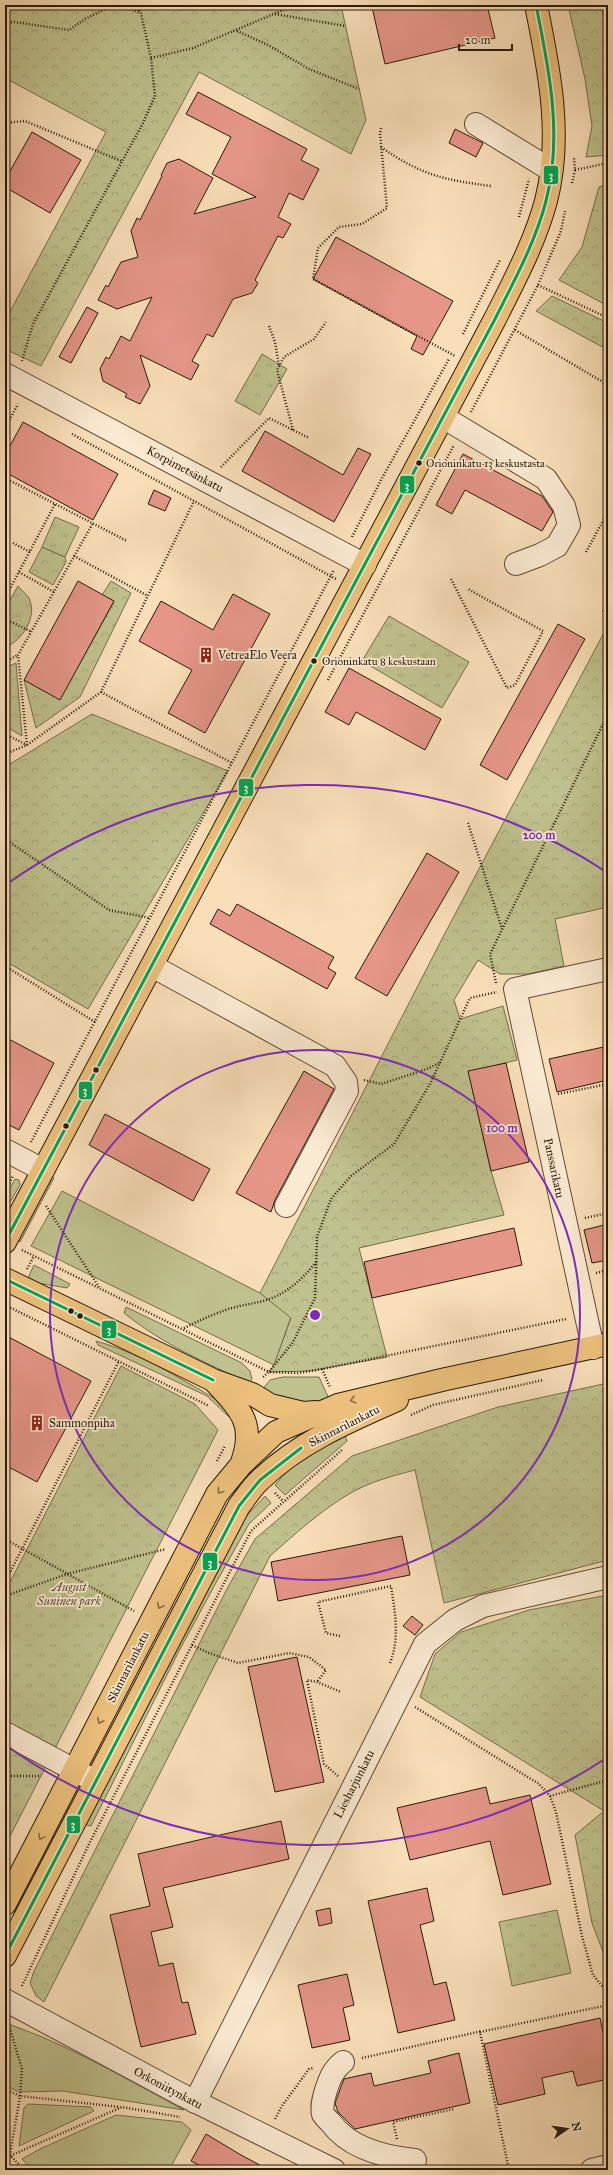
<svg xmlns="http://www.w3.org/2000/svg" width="613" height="2175" font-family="'IM FELL Great Primer',serif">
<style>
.green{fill:#bfc18e;stroke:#746e4a}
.forest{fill:url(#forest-crowns);stroke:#746e4a}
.park{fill:url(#park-tufts);stroke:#746e4a}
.building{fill:#e59688;stroke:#291a07}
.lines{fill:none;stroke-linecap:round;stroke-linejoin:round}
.minor-casing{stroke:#5d4b34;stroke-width:24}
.major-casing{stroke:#291a07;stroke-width:24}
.path{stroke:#291a07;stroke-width:2.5;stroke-dasharray:1 2;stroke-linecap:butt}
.minor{stroke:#fbead2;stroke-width:22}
.major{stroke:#ecc07c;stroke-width:22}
.bus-1-casing{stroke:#fbead2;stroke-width:6}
.bus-1{stroke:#00a651;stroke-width:3}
.oneway{stroke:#8a6d42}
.ring{fill:none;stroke:#7b2cbf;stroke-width:2}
.bus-dot{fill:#291a07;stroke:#fbead2;stroke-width:1.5}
.labels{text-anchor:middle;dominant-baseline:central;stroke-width:3.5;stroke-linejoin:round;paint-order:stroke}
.bus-label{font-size:11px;fill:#291a07;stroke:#fbead2;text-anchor:start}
.street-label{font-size:12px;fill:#291a07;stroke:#fbead2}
.poi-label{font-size:12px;fill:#291a07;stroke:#fbead2;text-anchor:start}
.park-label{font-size:12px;font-style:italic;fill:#564c30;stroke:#fbead2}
.centre{fill:#7b2cbf;stroke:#fbead2;stroke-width:2}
.ring-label{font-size:12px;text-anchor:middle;font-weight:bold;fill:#7b2cbf;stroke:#fbead2;stroke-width:3.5;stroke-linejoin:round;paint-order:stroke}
.line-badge{stroke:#fbead2;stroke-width:1.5}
.badge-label{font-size:11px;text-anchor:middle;font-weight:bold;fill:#fff}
</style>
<defs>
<pattern id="forest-crowns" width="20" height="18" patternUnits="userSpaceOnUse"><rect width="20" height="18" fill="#bfc18e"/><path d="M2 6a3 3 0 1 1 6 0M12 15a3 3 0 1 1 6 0" fill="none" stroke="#a4a579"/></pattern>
<pattern id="park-tufts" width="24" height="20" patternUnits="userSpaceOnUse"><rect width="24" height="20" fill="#bfc18e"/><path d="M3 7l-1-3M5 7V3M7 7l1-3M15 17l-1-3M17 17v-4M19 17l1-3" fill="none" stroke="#a4a579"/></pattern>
</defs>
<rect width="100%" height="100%" fill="#f9dfb9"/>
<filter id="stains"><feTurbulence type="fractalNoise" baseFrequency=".005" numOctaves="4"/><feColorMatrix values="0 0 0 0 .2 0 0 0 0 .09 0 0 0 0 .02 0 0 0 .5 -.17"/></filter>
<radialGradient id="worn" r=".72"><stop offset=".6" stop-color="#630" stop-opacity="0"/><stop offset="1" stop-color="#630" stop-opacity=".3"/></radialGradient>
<path class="green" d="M51,1175L54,1178L20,1242L17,1237Z
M15,1179L19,1180L20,1185L5,1211V1197Z
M62,1191L260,1293L291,1317L274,1365L31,1246Z
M34,1265L70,1284L67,1288L38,1283L28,1278Z
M126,1307L242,1363L250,1371L252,1379L249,1383C204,1362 164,1345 124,1313Z
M96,1341C128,1350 155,1364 183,1380C202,1391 220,1400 235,1415L229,1417L207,1396L98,1345Z
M283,1377H319L330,1401L303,1407L261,1391L270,1380Z
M344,1432L347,1441L285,1495L275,1485C293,1462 319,1448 344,1432Z
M265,1496L271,1503L249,1524L218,1579L179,1651L91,1826L83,1824L241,1522Z
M5,2023C68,2044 126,2079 184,2110L63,2091L19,2092L5,2085Z
M28,2104L91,2107L94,2111L19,2146L24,2108Z
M116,2115L182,2122L191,2130L169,2170H32L22,2159L40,2149Z"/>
<path class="forest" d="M5,5H341L366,120L351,154L199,72L41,366L5,349V321L106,132L5,78Z
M568,5H601L608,37V155L586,157L592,126L585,79Z
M608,184V306L559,280L582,247L599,187Z
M552,296L608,323V350L536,311Z
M42,547L65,557L66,562L53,585L29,572Z
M111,581L131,593L80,697L36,728L24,680L60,699L114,602L102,595Z
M608,625V800L603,802L608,826V907L555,919L564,966L528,974H500L478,960L454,1000L460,1019L503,1006L517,1060L469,1072L491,1171L504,1215L359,1248L387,1357L310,1371L269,1372L274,1365L291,1318L260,1293L443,937Z
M16,663L22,736L5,726V668Z
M92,714L228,771L88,1009L5,961V767Z
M608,1383V1560L444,1603L415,1470C392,1476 369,1482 349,1494C320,1511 295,1534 270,1556L44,2002L36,1996L30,1983L34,1971L228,1587L255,1539L352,1456L498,1407Z
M608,1595V1965L592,1923L575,1835L604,1811L420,1697L435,1654L461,1632L529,1610Z"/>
<path class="park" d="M262,354L287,369L260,415L235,401Z
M55,517L79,527L65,557L42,547Z
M18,586C21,590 26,594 29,598C38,618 22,640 5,648V609Z
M389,616L469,662L442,708L362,661Z
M121,1366L195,1404L218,1430L5,1846V1592Z
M557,1910L571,1973L512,1986L499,1922Z"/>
<path class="building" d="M380,5H487L495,38L385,64L372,7Z
M198,92L307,149L301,160L319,169L303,200L289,193L278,217L291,224L283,238L278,236L255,280L258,283L252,293L233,299L213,337L207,334L192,361L199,365L191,380L140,355L150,386L140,404L125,397L127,394L103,381L100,369L106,357L109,359L121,336L130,341L152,297L117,309L98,300L106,285L108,287L121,262L138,257L131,231L137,218L140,220L162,176L161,175L167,163L179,159L213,178L194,214L256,197L212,174L231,137L186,114Z
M455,129L483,143L476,157L449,143Z
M32,132L81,160L50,213L5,187V180Z
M336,237L453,301L423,355L411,349L417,336L313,279Z
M87,307L98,313L71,363L59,357Z
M23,422L118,474L93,520L5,472V455Z
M265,431L343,475L358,448L371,454L334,522L242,471Z
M463,454L542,496L553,512L542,531L465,490L452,514L436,505Z
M154,490L171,498L165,511L148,504Z
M78,581L114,601L60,700L24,680Z
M233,594L270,614L205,733L168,713L192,670L139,641L161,601L213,630Z
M558,624L585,639L507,780L480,765Z
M349,668L441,719L425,750L356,712L349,725L325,712Z
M427,853L459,872L387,996L355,978Z
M237,904L334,957L328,968L336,973L327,989L210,924L218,909L230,916Z
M5,1037L54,1063L19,1130L5,1123Z
M608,1046V1080L557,1092L549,1059Z
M506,1063L529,1162L491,1171L468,1071Z
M304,1071L334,1089L275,1200L271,1212L236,1193Z
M105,1114L210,1169L193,1201L89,1145Z
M608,1224V1260L592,1263L584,1230Z
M514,1228L522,1265L372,1298L364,1262Z
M5,1335L91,1381L37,1482L5,1465Z
M402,1536L410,1575L278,1601L271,1562Z
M412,1616L423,1625L415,1635L403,1626Z
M297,1657L324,1782L275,1792L248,1667Z
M486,1787L490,1804L530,1795L551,1884L503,1895L490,1841L410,1860L397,1808Z
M281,1821L289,1859L163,1888L173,1927L151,1932L159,1966L173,1963L182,2003L188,2002L196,2034L141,2047L110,1915L150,1906L138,1854Z
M427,1888L434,1921L420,1925L434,1985L446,1982L455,2020L398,2033L368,1901Z
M330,1908L332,1923L319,1926L316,1911Z
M347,1974L354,2005L343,2008L350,2040L312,2048L298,1985Z
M600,2018L608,2054V2079L577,2086L573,2071L542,2078L545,2094L498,2105L484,2044Z
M459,2053L470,2103L355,2129L338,2112L335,2103L344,2079L371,2073L374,2086L431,2073L428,2061Z
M206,2134L241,2155L269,2170H208L191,2161Z"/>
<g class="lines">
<defs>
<path id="minor" d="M476,124L551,170
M5,374L365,565
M443,417L546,479L564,506L569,525L557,546L540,555L516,564
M152,966L335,1066L346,1082L347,1091L286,1206
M7,1151L43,1170
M593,1348L515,989L608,969
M5,1733L95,1781
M5,2000L184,2096L334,2170
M343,2062C333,2070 330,2078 326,2090C324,2097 321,2106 323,2114C325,2117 329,2121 331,2123C350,2149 385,2157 415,2160L410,2170
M195,2102L425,1644L455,1620L483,1606L608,1577
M592,2170L608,2166"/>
<path id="major" d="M5,1242L495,319C514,281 535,242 546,201C563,136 549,69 536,5
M5,1279L213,1380L252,1394L270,1405L303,1413L316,1412
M215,1382C242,1411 256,1425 241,1465
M5,1904L217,1494L241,1465L276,1432L338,1405L446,1379L608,1344
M5,1956L239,1506C246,1497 252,1487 260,1480C298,1443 349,1421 397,1400"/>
</defs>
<use href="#minor" class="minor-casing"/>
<use href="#major" class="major-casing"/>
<path class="path" d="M275,14L346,26
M5,23L14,22L69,30L85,19L114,5L140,12
M237,31L268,45L309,69L359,89
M151,58L193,48L295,5
M5,123L25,121L121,161
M381,128L380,133L387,208L362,224L339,227L318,248L313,279L455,356
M381,147C421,175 444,180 491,186
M575,170L608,163
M572,183L575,170L574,158
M519,217L529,179
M538,285L608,318
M269,326L275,342L279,366
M515,330L608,385
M463,334L500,260
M22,361L33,324L142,125L155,96L151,58L139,5
M471,412L538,285L561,231L565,211
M5,428L18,404
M293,430L277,370L284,357L314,339L326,322
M72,434L336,579
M221,467L269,418L309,438
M5,478L127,541
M352,537L381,480L449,359
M13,543L30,552
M586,552L608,512
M74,556L148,596
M19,572L54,592
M451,579L507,688L515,685L543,631L468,589
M5,598L55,504
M603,610L608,622
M5,619L32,632
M5,662L18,655
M328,680L454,445
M101,692L232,763
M5,734L27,745
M27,745L18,655L93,523
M5,754L27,745L101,692L194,501
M468,823L502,929
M5,839L109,910L150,918
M5,966L95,1022
M496,983L490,954L608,714
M364,1080L381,1084L427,1069L441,1062
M558,1094L608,1084
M31,1142L334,570
M5,1191L13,1176
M46,1206L99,1287
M585,1218L608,1213
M22,1250L269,1372L293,1342L315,1298L317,1237L331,1199L351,1176L394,1144L430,1084L470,998L497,992
M27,1269L34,1256
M596,1273L608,1270
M5,1305L209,1406
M184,1328C195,1323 206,1317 218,1313C231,1307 245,1305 259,1302C283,1297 301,1281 316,1262
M322,1369L330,1387
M263,1377L269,1372L298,1373L322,1369L566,1319
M411,1415L433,1405L543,1380
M217,1461L225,1446
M275,1493L283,1501
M5,1539L134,1611
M5,1582L119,1361
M5,1596L67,1574L166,1549
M340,1636L326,1633L318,1602L391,1586C395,1612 400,1638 390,1663
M192,1645L209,1653L238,1663L289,1653L309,1657L326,1670L317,1682
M415,1707L539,1784L550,1796L556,1812L582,1936L593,1975L608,1993
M5,1776H41
M338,1776L324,1764L307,1680L317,1682L341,1692
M550,1796L608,1780
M22,1986L89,1844L251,1531L343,1449
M9,2025L22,2069L20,2096L10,2155L24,2170
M362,2058L482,2031
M5,2089L20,2096L120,2107
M275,2119L282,2106L309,2069L314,2068
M397,2139L393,2122L454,2109
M5,2158L122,2107L180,2117
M509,2170L480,2032L608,2005"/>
<use href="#minor" class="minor"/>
<use href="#major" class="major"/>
<defs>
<path id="bus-1" d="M5,1242L495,319C514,281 535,243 546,201C563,136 549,69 536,5
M5,1279L213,1380
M5,1956L239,1506L260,1480L301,1448"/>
</defs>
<use href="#bus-1" class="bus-1-casing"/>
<use href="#bus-1" class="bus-1"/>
</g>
<defs><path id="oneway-chevron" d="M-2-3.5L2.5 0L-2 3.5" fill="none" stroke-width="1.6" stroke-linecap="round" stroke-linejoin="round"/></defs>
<g class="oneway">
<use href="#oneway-chevron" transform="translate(353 1400) rotate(165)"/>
<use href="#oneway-chevron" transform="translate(220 1491) rotate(127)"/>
<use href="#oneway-chevron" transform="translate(160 1606) rotate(117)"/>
<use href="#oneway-chevron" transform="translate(100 1721) rotate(117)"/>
<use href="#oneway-chevron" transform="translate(41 1837) rotate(118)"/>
</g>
<g class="ring">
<circle cx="315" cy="1315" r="265"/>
<path d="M608 1757A530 530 0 0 1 7 1746M7 884A530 530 0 0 1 608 873"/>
</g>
<defs>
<symbol id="building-bare" viewBox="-9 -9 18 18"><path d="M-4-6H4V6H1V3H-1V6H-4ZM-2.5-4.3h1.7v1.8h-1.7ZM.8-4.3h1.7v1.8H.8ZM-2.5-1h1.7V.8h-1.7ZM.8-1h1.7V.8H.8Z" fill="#8f2418" stroke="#fbead2" stroke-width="2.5" paint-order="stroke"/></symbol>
</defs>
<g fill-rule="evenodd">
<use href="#building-bare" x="195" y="644" width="22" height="22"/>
<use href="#building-bare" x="26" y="1412" width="22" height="22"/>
</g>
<g class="bus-dot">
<circle cx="419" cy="463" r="3.5"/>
<circle cx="314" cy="661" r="3.5"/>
<circle cx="96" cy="1070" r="3.5"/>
<circle cx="66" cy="1126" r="3.5"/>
<circle cx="71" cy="1311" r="3.5"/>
<circle cx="80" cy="1316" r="3.5"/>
</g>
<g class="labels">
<g class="bus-label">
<text x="426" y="463">Orioninkatu 13 keskustasta</text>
<text x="322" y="661">Orioninkatu 8 keskustaan</text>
</g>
<g class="street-label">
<text transform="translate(185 469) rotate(28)">Korpimetsänkatu</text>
<text transform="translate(554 1168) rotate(78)">Panssarikatu</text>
<text transform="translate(344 1426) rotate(-27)">Skinnarilankatu</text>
<text transform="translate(128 1667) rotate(-63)">Skinnarilankatu</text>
<text transform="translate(354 1784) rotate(-63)">Liesharjunkatu</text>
<text transform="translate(168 2088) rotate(28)">Orkoniitynkatu</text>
</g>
<g class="poi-label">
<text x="218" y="655">VetreaElo Veera</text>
<text x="49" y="1423">Sammonpiha</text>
</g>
<g class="park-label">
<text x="69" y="1587">August<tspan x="69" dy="14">Suninen park</tspan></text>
</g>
</g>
<circle cx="315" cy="1315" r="6" class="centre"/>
<g class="ring-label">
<text x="539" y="839">200 m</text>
<text x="502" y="1132">100 m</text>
</g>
<g class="line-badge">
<rect x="543" y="165" width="16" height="20" rx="4" fill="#00a651"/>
<rect x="399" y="475" width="16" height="19" rx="4" fill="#00a651"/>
<rect x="238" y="778" width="16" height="19" rx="4" fill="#00a651"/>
<rect x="78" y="1081" width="15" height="19" rx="4" fill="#00a651"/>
<rect x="101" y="1320" width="16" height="19" rx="4" fill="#00a651"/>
<rect x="202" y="1552" width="16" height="19" rx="4" fill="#00a651"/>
<rect x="66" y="1815" width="15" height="19" rx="4" fill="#00a651"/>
</g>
<g class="badge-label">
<text x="551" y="179">3</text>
<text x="407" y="489">3</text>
<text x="246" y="791">3</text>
<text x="85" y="1094">3</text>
<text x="109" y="1333">3</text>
<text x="210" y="1566">3</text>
<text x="73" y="1828">3</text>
</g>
<rect width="613" height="2175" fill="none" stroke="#f9dfb9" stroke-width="20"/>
<rect x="6" y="6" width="601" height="2163" fill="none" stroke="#291a07" stroke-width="2"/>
<rect x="10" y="10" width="593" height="2155" fill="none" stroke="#291a07"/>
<g transform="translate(567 2129) rotate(77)" stroke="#fbead2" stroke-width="3" paint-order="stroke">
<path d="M0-3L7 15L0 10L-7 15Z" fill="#291a07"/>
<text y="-6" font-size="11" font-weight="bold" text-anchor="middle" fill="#291a07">N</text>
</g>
<path d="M459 44v6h53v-6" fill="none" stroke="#291a07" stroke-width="2"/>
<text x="465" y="44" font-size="12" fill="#291a07" stroke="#fbead2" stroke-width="3" paint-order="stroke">20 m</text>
<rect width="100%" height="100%" filter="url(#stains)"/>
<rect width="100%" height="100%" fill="url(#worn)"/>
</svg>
